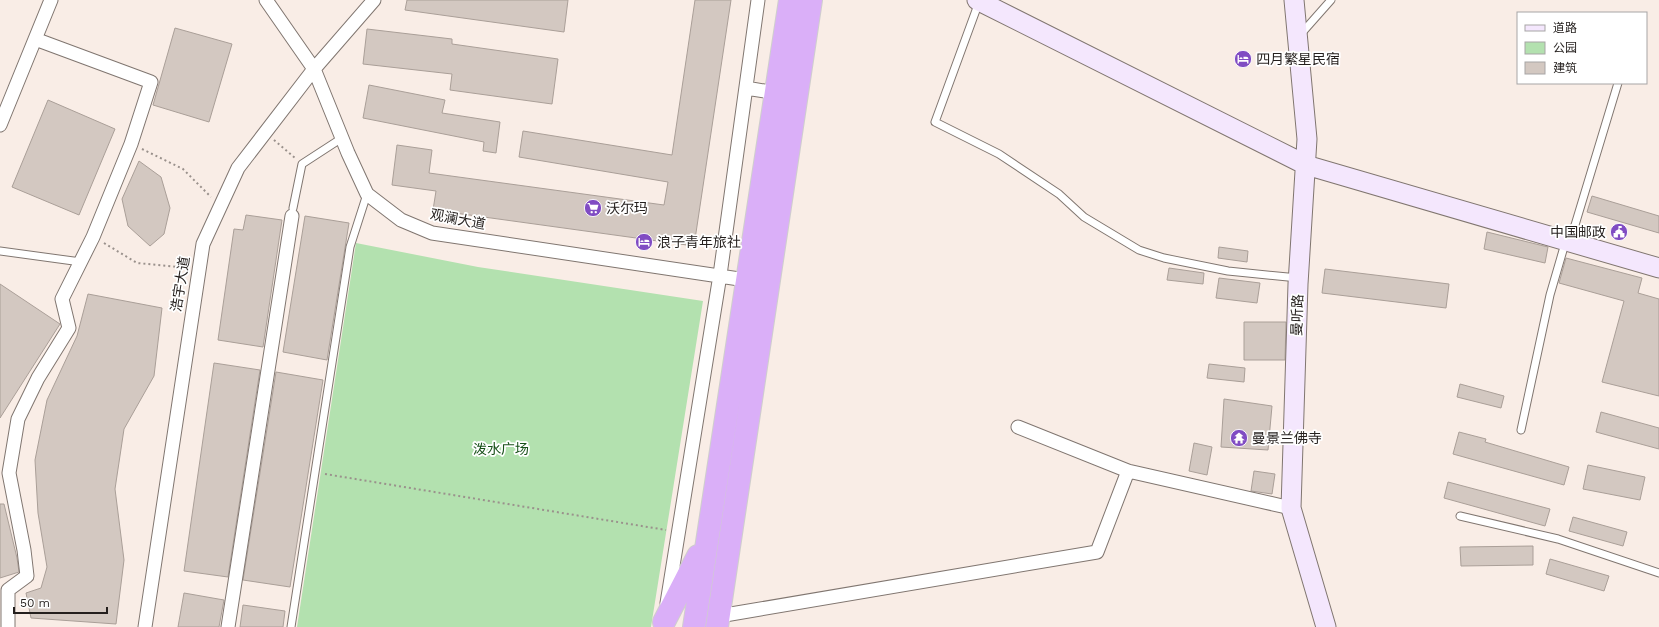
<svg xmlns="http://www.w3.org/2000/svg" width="1659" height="627" font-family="'Work Sans','Noto Sans SC',sans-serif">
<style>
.green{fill:#b3e1af}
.building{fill:#d3c8c1;stroke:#aa9f98}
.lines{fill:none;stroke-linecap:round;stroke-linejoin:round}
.lane-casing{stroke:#807670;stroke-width:9}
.street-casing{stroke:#807670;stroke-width:15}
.secondary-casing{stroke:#807670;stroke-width:21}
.highway-casing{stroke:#cfcecd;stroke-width:24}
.path{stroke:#9a918c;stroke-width:2;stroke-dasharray:2 3;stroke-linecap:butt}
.lane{stroke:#fff;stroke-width:7}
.street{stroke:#fff;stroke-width:13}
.secondary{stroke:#f4e7fd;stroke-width:19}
.highway{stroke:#daaff8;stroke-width:22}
.labels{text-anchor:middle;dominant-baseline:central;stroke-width:3.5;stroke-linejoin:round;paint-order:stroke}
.poi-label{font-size:14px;fill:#241f1d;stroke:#fff;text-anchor:start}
.street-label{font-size:14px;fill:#241f1d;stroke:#fff}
.park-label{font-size:14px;fill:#175018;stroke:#fff}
</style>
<rect width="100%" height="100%" fill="#f9ede6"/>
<path class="green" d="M356,243L478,267L703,301L651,627H297Z"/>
<path class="building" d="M407,0H568L564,32L405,10Z
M695,0H731L694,246L433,210L436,191L392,185L397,145L432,150L429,173L664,205L668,182L519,157L523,131L672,155Z
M175,28L232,44L209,122L153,105Z
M367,29L452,39V44L558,59L552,104L450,90L452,74L363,64Z
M369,85L445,100L442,113L500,122L496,153L483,151L484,142L363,118Z
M48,100L115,129L79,215L12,187Z
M139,161L161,177L170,208L164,234L150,246L128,226L122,199Z
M1592,196L1659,216V233L1587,212Z
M246,215L282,220L263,347L218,340L234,229L243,230Z
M305,216L349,223L327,360L283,352Z
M1487,232L1548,247L1545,263L1484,249Z
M1219,247L1248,251L1247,262L1218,258Z
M1566,258L1642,278L1638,293L1659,299V396L1602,382L1624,301L1559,283Z
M1169,268L1204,273L1203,284L1167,280Z
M1325,269L1449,284L1446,308L1322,293Z
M1219,278L1260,283L1257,303L1216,298Z
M0,284L60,324L0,418Z
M88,294L162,308L154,376L124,429L115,489L124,560L116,624L31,618L26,593L41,588L47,567L38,513L35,460L47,400L77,336Z
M1244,322H1286L1285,360H1244Z
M214,363L260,370L228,577L184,571Z
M1209,364L1245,368L1244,382L1207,378Z
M276,372L323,380L290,587L243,580Z
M1460,384L1504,396L1501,408L1457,397Z
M1224,399L1272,406L1268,450L1221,447Z
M1601,412L1659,428V449L1596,432Z
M1459,432L1486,439L1485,442L1569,467L1564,485L1453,454Z
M1194,443L1212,447L1207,475L1189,471Z
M1588,465L1645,477L1640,500L1583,489Z
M1254,471L1275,474L1272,494L1251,491Z
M1448,482L1550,509L1545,526L1444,498Z
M0,504H4L17,558L19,572L0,578Z
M1573,517L1627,532L1623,546L1569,531Z
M1533,546V565L1461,566L1460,547Z
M1550,559L1609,576L1604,591L1546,574Z
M184,593L224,600L219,627H178Z
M243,605L285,611L283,627H240Z"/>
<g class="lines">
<defs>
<path id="lane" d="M979,2L935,122L999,154L1059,194L1084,217L1139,250L1164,258L1228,271L1298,278
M1300,35L1331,0
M293,208L302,164L342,138
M0,251L81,262
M1521,430L1550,295L1566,240L1575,225L1618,83
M1460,516L1558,539L1659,573
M291,627L350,247L367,194"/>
<path id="street" d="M266,0L314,69L348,153L367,194L401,220L432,233L746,280
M746,88L776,93
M0,125L51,0
M1018,427L1128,471L1291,508
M667,603L720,275L758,0
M719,616L1097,552L1128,471
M8,627V590L27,576L24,550L9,473L18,419L38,378L69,328L62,299L93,237L131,144L151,82L35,39
M145,627L203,244L238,168L314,69L374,0
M228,627L292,216"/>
<path id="secondary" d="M977,0L1306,165L1659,268
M1294,0L1307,139L1298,284L1291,508L1326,627"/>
<path id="highway" d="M664,622L698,556
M694,627L790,0
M717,627L811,0"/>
</defs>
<use href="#lane" class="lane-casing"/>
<use href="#street" class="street-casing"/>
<use href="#secondary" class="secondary-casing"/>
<use href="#highway" class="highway-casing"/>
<path class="path" d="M274,140L295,158
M142,149L183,169L211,197
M104,243L137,263L188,268
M325,474L666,530"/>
<use href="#lane" class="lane"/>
<use href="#street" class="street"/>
<use href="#secondary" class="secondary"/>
<use href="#highway" class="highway"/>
</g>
<defs>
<symbol id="hotel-disc" viewBox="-11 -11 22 22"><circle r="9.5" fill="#804cc3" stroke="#fff"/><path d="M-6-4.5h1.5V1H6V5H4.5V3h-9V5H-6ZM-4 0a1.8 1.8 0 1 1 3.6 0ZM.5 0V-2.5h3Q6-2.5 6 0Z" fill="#fff"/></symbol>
<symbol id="supermarket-disc" viewBox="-11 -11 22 22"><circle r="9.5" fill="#804cc3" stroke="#fff"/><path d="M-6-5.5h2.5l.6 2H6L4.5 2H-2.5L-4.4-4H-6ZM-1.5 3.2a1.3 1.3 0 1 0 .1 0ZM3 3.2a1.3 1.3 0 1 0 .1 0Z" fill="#fff"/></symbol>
<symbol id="civic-disc" viewBox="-11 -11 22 22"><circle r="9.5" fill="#804cc3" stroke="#fff"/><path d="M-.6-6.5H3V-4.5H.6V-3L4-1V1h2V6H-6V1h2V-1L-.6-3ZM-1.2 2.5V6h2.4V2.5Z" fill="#fff"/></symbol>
<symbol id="temple-disc" viewBox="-11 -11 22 22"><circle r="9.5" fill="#804cc3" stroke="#fff"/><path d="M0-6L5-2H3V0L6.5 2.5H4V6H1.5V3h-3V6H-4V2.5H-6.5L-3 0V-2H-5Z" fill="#fff"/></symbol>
</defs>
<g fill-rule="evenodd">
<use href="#hotel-disc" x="1233" y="49" width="20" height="20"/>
<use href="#supermarket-disc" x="583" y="198" width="20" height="20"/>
<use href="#civic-disc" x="1609" y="222" width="20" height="20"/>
<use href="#hotel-disc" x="634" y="232" width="20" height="20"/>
<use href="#temple-disc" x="1229" y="428" width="20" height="20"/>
</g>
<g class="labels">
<g class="poi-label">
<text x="1256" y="59">四月繁星民宿</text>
<text x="606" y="208">沃尔玛</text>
<text x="1606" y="232" text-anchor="end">中国邮政</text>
<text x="657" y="242">浪子青年旅社</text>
<text x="1252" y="438">曼景兰佛寺</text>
</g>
<g class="street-label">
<text transform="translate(458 219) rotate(11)">观澜大道</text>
<text transform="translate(180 284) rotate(-81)">浩宇大道</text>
<text transform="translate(1297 315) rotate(-88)">曼听路</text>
</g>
<g class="park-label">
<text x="501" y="449">泼水广场</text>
</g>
</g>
<rect x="1517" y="12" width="130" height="72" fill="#ffffff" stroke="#a7a5a5"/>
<rect x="1525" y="25" width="20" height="6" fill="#f4e7fd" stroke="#a7a5a5"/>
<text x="1553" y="32" font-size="12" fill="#241f1d">道路</text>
<rect x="1525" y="42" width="20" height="12" fill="#b3e1af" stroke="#a7a5a5"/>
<text x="1553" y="52" font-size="12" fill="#241f1d">公园</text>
<rect x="1525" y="62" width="20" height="12" fill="#d3c8c1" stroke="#a7a5a5"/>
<text x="1553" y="72" font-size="12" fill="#241f1d">建筑</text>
<path d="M14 607v6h93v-6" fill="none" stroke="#241f1d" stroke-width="2"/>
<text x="20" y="607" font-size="12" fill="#241f1d" stroke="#ffffff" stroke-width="3" paint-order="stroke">50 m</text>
</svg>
